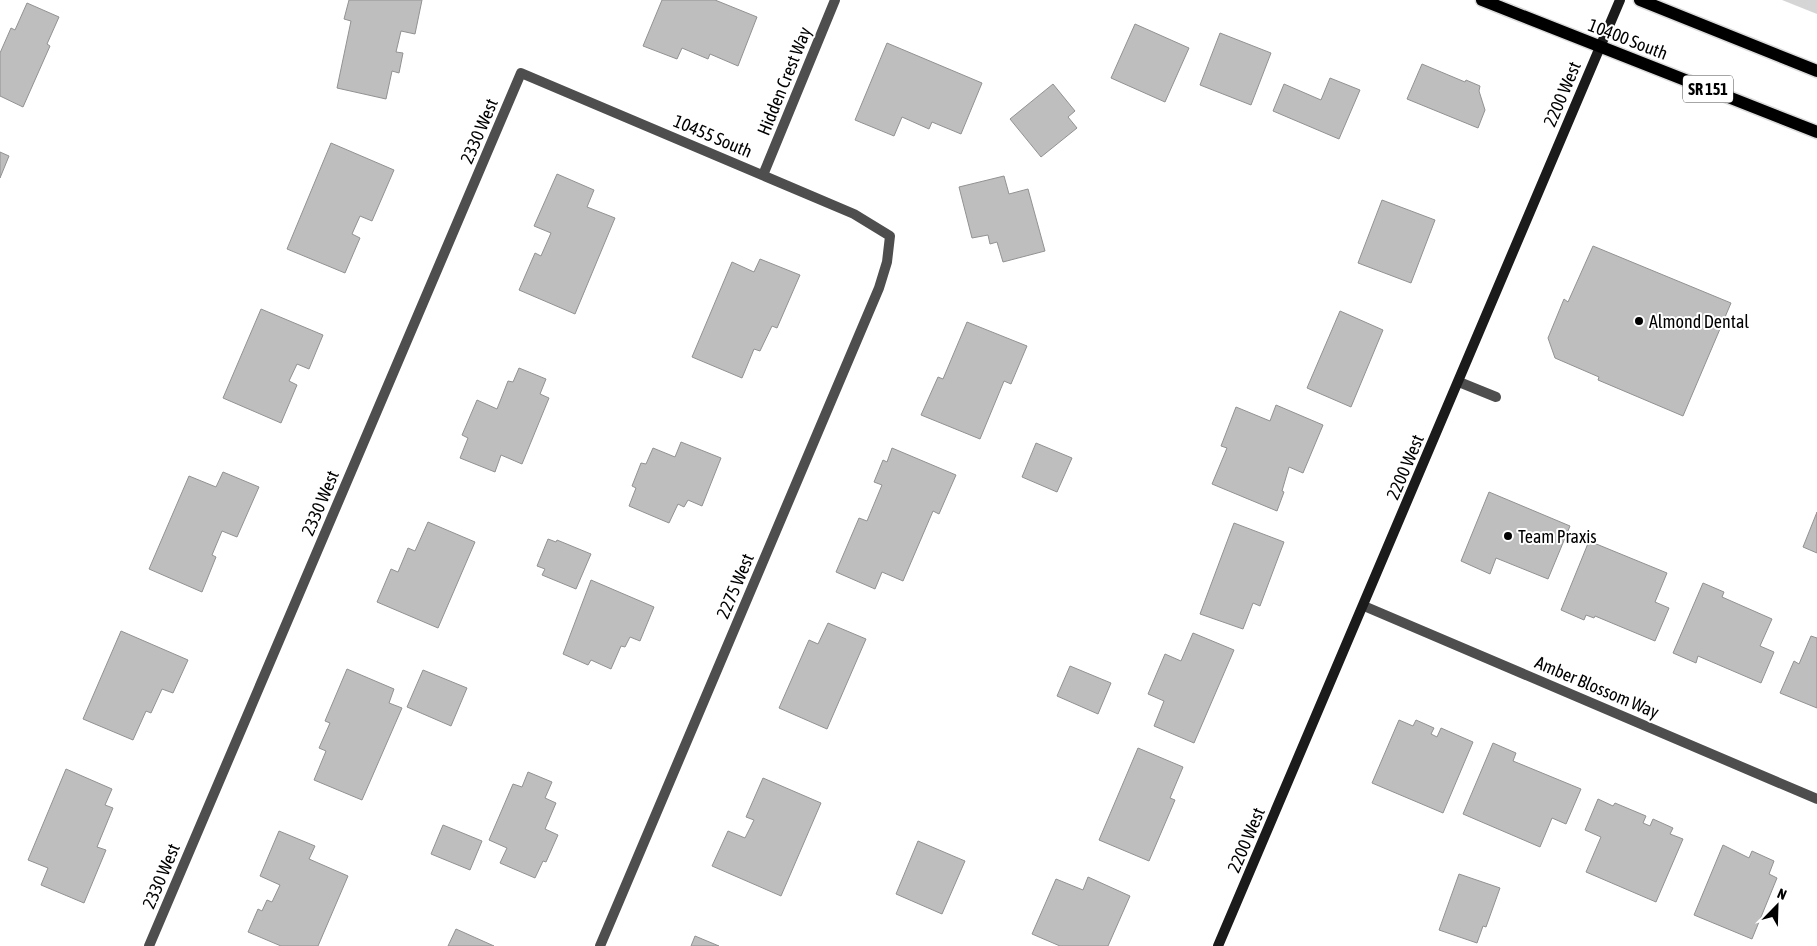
<svg xmlns="http://www.w3.org/2000/svg" width="1817" height="946" font-family="'Asap Condensed',sans-serif">
<style>
.green{fill:#d5d5d5}
.building{fill:#bebebe;stroke:#929292}
.lines{fill:none;stroke-linecap:round;stroke-linejoin:round}
.primary-casing{stroke:#dbdbdb;stroke-width:15}
.lane{stroke:#4e4e4e;stroke-width:10}
.street{stroke:#4e4e4e;stroke-width:10}
.secondary{stroke:#1b1b1b;stroke-width:10}
.primary{stroke:#000;stroke-width:12}
.poi-dot{fill:#000;stroke:#fff;stroke-width:2}
.labels{text-anchor:middle;dominant-baseline:central;stroke-width:4;stroke-linejoin:round;paint-order:stroke}
.shield{fill:#fff;stroke:#4c4c4c;stroke-width:1}
.shield-label{font-size:16px;font-weight:bold;fill:#000}
.street-label{font-size:18px;fill:#000;stroke:#fff}
.poi-label{font-size:18px;fill:#000;stroke:#fff;text-anchor:start}
</style>
<rect width="100%" height="100%" fill="#fff"/>
<path class="green" d="M1782,0H1817V14Z"/>
<path class="building" d="M349,0H422L415,34L401,31L396,52L403,53L399,73L392,71L386,99L337,88L351,21L344,19Z
M662,0H715L757,17L738,66L710,54L708,59L682,48L677,59L643,46Z
M27,3L59,17L47,44L50,46L23,107L0,96V53L11,28L15,30Z
M1135,24L1189,48L1165,102L1111,78Z
M1220,33L1271,53L1251,105L1200,85Z
M887,43L982,83L961,134L932,122L929,129L902,117L894,136L855,120Z
M1422,64L1465,82L1466,80L1480,86L1479,91L1485,110L1478,128L1407,99Z
M1330,78L1360,90L1339,139L1273,111L1284,84L1321,100Z
M1053,84L1075,111L1068,117L1077,128L1041,157L1010,119Z
M331,143L394,170L372,221L360,216L352,234L360,238L345,273L287,249Z
M0,152L9,156L0,178Z
M557,174L594,190L587,207L615,218L575,314L519,290L535,253L541,256L551,233L534,226Z
M1004,176L1009,194L1028,189L1045,251L1003,262L997,242L990,244L988,235L972,238L959,187Z
M1382,200L1435,220L1411,283L1358,263Z
M1593,246L1731,303L1683,416L1598,380L1599,377L1555,358L1548,338L1564,299L1568,302Z
M760,259L800,275L777,328L772,326L760,351L754,349L742,378L692,357L732,262L754,272Z
M261,309L323,335L309,369L297,364L289,381L297,385L281,423L223,398Z
M1340,311L1383,330L1351,407L1307,388Z
M967,322L1027,346L1011,384L1004,381L980,439L921,415L938,377L943,379Z
M519,368L546,379L540,394L549,398L522,464L501,455L495,472L460,458L468,438L462,435L477,400L497,409L508,381L513,382Z
M1276,405L1323,425L1303,473L1289,467L1282,491L1284,492L1277,511L1212,484L1227,448L1221,446L1236,407L1270,421Z
M681,442L721,458L702,506L688,500L684,507L678,504L669,523L629,506L636,488L632,486L641,463L646,464L653,448L675,457Z
M1036,443L1072,458L1057,492L1022,477Z
M892,448L956,475L939,514L933,511L903,581L882,572L875,589L836,572L859,518L867,521L882,485L874,482L883,460L887,462Z
M223,472L259,487L237,537L222,531L212,555L216,557L202,592L149,569L189,476L216,487Z
M1489,492L1570,526L1548,579L1496,558L1490,574L1461,561Z
M1817,512V553L1803,547Z
M428,522L475,542L438,628L377,602L391,569L398,572L408,548L415,551Z
M1234,523L1284,542L1260,606L1253,603L1243,629L1200,614Z
M548,539L556,542L557,540L591,554L576,589L542,575L545,569L537,566Z
M1589,541L1667,573L1655,602L1669,608L1655,641L1595,616L1594,618L1586,615L1584,620L1561,610Z
M591,580L654,607L640,641L630,637L625,647L621,646L611,669L591,660L588,665L563,654Z
M1703,583L1724,592L1722,597L1772,619L1760,646L1774,652L1761,683L1698,656L1696,663L1673,653Z
M828,623L866,639L827,729L779,708L809,640L818,644Z
M121,631L188,660L173,693L162,689L151,713L146,711L133,740L83,719Z
M1193,633L1234,650L1194,743L1154,726L1164,701L1148,694L1165,654L1181,661Z
M1811,636L1817,638V708L1780,693L1794,661L1799,664Z
M1070,666L1111,683L1098,714L1057,696Z
M347,669L394,689L389,703L402,708L362,800L314,780L326,751L319,748L330,723L325,721Z
M423,670L467,688L451,726L407,707Z
M1399,720L1413,726L1416,720L1434,728L1431,734L1437,737L1441,728L1473,742L1443,813L1372,783Z
M1493,743L1516,753L1513,761L1581,789L1566,824L1552,818L1540,847L1463,814Z
M1138,748L1183,767L1170,798L1175,800L1149,861L1099,840Z
M66,769L112,789L105,805L113,808L97,847L106,850L84,903L41,885L48,868L28,860Z
M528,772L552,782L545,798L556,803L545,829L558,835L546,862L543,861L535,878L500,863L507,848L489,840L513,784L522,787Z
M763,778L821,803L781,896L712,866L728,831L745,838L754,820L746,817Z
M1598,799L1613,806L1615,803L1646,816L1643,823L1650,826L1653,819L1673,828L1670,834L1683,839L1656,902L1586,872L1601,837L1585,830Z
M443,825L482,841L470,870L431,854Z
M279,831L315,846L309,859L348,876L318,946H281L248,932L258,909L262,911L267,900L272,902L280,885L260,876Z
M918,841L965,861L942,914L896,894Z
M1723,845L1749,858L1752,851L1774,861L1769,874L1777,878L1752,939L1694,915Z
M1459,874L1500,888L1486,927L1483,926L1477,943L1439,930Z
M1088,877L1130,896L1108,946H1060L1032,934L1056,879L1083,890Z
M456,929L494,946H448Z
M695,936L719,946H691Z"/>
<g class="lines">
<defs>
<path id="primary" d="M1482,0L1817,132
M1640,0L1817,71"/>
</defs>
<use href="#primary" class="primary-casing"/>
<path class="lane" d="M1459,382L1496,397"/>
<path class="street" d="M763,175L835,0
M1364,606L1817,799
M149,946L521,73L854,214L890,236L887,262L879,288L600,946"/>
<path class="secondary" d="M1218,946L1620,0"/>
<use href="#primary" class="primary"/>
</g>
<g class="poi-dot">
<circle cx="1639" cy="321" r="5"/>
<circle cx="1508" cy="536" r="5"/>
</g>
<g class="labels">
<rect class="shield" x="1683" y="75.5" width="50" height="27" rx="4"/>
<g class="shield-label">
<text x="1708" y="89">SR 151</text>
</g>
<g class="street-label">
<text transform="translate(1628 39) rotate(21)">10400 South</text>
<text transform="translate(784 81) rotate(-68)">Hidden Crest Way</text>
<text transform="translate(1562 94) rotate(-67)">2200 West</text>
<text transform="translate(479 131) rotate(-67)">2330 West</text>
<text transform="translate(713 136) rotate(23)">10455 South</text>
<text transform="translate(1405 467) rotate(-67)">2200 West</text>
<text transform="translate(320 503) rotate(-67)">2330 West</text>
<text transform="translate(735 586) rotate(-67)">2275 West</text>
<text transform="translate(1597 687) rotate(23)">Amber Blossom Way</text>
<text transform="translate(1246 840) rotate(-67)">2200 West</text>
<text transform="translate(161 876) rotate(-67)">2330 West</text>
</g>
<g class="poi-label">
<text x="1649" y="321">Almond Dental</text>
<text x="1518" y="536">Team Praxis</text>
</g>
</g>
<g transform="translate(1777 906) rotate(23)" stroke="#ffffff" stroke-width="4" paint-order="stroke">
<path d="M0-4L9 19L0 12L-9 19Z" fill="#000000"/>
<text y="-8" font-size="14" font-weight="bold" text-anchor="middle" fill="#000000">N</text>
</g>
</svg>
